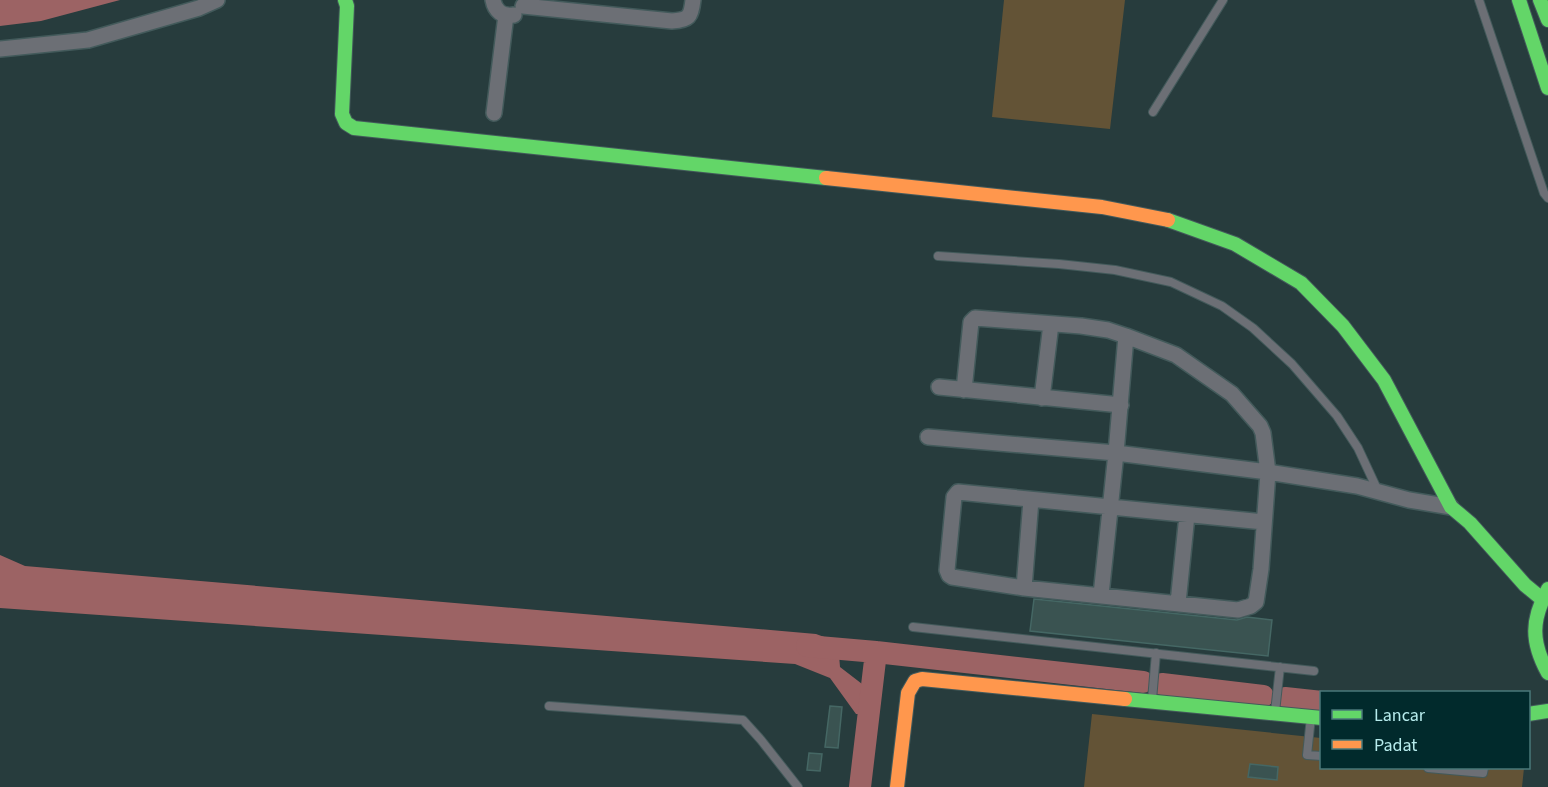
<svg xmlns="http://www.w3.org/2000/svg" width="1548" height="787" font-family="'Source Sans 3',sans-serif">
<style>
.green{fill:#635336}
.water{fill:#9c6364}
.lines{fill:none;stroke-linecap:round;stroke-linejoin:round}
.river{stroke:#9c6364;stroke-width:22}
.building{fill:#3a5351;stroke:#456764;stroke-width:1.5}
.lane-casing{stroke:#435a5b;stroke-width:10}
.street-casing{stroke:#435a5b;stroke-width:18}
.fast-casing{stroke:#435a5b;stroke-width:16}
.slow-casing{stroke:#435a5b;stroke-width:16}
.lane{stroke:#6c6f75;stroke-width:8}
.street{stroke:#6c6f75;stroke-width:15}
.fast{stroke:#63d668;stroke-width:14}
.slow{stroke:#ff974d;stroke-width:14}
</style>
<rect width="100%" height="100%" fill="#273c3d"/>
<path class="green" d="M1004,0H1125L1110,129L992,117Z
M1092,714L1321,738L1322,768H1524L1522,787H1084Z"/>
<path class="water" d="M0,0H120L41,21L0,26Z
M0,555L25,566L816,634L838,642L840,667L866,687L882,689L879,714H856L830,678L795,664L0,608Z"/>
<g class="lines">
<path class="river" d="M807,646L876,652L1143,682
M1162,684L1263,696
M1285,698L1322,702
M860,787L876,652"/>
</g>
<path class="building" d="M1034,599L1237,620L1247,617L1272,620L1268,656L1030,631Z
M830,706L842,707L838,748L825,747Z
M809,753L822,754L820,771L807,770Z
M1250,764L1278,767L1277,780L1248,777Z"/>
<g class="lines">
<defs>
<path id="lane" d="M1479,0L1544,193L1548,198
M1153,112L1223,0
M938,256L1059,264L1115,270L1171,282L1222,306L1253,328L1292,364L1337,416L1358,448L1378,491
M913,627L1314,671
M1152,700L1156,653
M549,706L743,720L761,740L798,787
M1275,712L1280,667
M1311,717L1307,755L1322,756
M1428,768L1483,773L1484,768"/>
<path id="street" d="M493,0C495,11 502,17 514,15
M523,6L672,21C689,20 691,17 693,0
M0,49L88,40L199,8L217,0
M494,113L506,15
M939,387L1121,405
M964,390L971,322L975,318L1081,326L1108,330L1126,336L1116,453L1101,595
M1042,398L1051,324
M928,437L1116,453L1268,472L1263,433L1260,426L1232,394L1176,355L1126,336
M1264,522L958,492L954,497L947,570L949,575L952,577L1024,588L1238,610L1251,606L1256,602L1261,569L1268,472L1357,486L1409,500L1451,507
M1024,588L1031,500
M1178,603L1187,515"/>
<path id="fast" d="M345,0L347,6L342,114L346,123L354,128L826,178
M1519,0L1548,88
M1540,0L1548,20
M1168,220L1235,244L1301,283L1343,326L1384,380L1451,507L1470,523L1525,585L1542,599
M1548,589C1531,620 1531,642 1548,673
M1125,699L1322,718
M1528,714L1548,711"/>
<path id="slow" d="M826,178L1102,207L1168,220
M897,787L908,693L915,681L922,679L1125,699"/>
</defs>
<use href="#lane" class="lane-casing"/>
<use href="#street" class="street-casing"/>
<use href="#fast" class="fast-casing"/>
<use href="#slow" class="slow-casing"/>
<use href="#lane" class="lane"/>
<use href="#street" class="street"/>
<use href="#fast" class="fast"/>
<use href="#slow" class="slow"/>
</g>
<rect x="1320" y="691" width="210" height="78" fill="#012a2c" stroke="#4a7879" stroke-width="1.5"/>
<rect x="1332" y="710" width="30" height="9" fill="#63d668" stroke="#4a7879" stroke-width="1.5"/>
<text x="1374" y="721" font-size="18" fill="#b7eced">Lancar</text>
<rect x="1332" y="740" width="30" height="9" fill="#ff974d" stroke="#4a7879" stroke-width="1.5"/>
<text x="1374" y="751" font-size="18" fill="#b7eced">Padat</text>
</svg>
